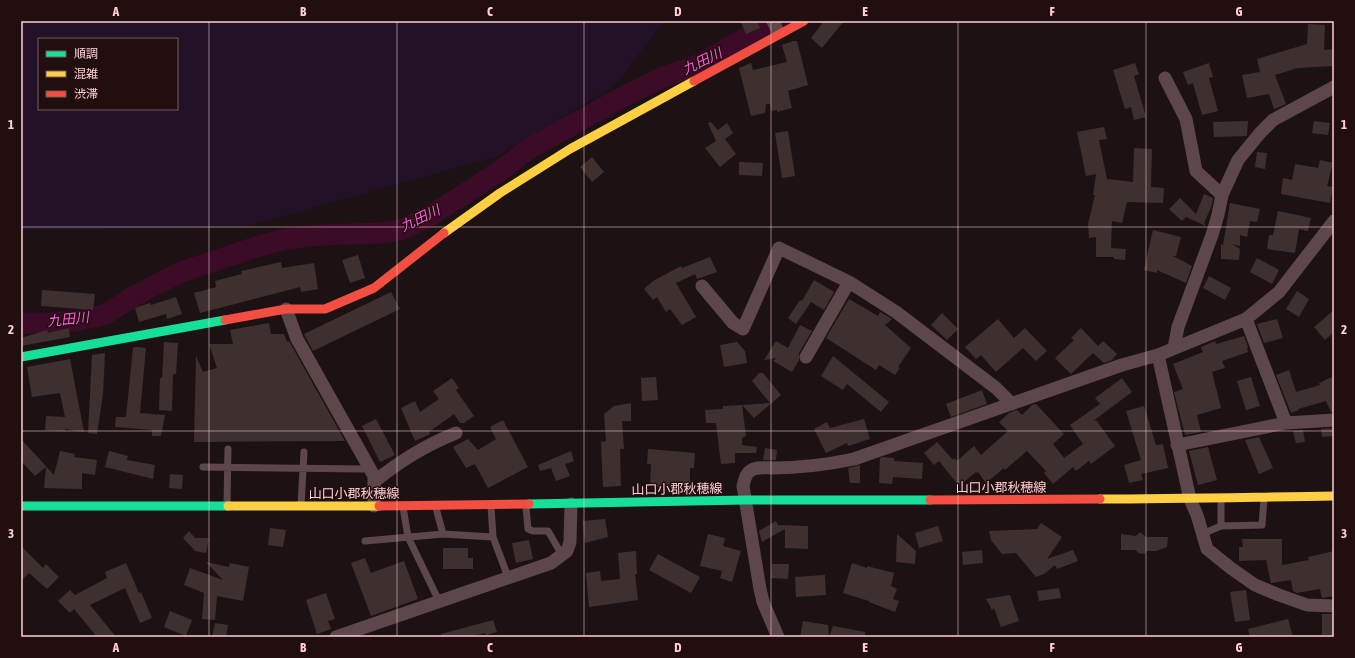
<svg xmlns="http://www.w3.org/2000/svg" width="1355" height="658" font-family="'Asap Condensed','Noto Sans JP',sans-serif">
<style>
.green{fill:#231128;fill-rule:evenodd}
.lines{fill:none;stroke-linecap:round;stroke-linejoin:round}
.river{stroke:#3b0b27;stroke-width:21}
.building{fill:#3f3030}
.lane{stroke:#5e474b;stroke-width:7}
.street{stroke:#5e474b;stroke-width:13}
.fast{stroke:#16e098;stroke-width:9}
.slow{stroke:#ffcf43;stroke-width:9}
.jam{stroke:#f24e42;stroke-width:9}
.grid{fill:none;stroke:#fecfd4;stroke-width:1;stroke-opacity:0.55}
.labels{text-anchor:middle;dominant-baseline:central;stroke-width:3;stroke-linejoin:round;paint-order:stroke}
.street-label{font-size:13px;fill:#fecfd4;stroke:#210e0f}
.water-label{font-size:14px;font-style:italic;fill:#fd5ed8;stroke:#210e0f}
.neatline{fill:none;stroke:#fecfd4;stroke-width:1.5}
.grid-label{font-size:13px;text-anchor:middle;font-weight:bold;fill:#fecfd4}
</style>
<rect width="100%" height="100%" fill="#1d1213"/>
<path class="green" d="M21,21H664L614,86L498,156L244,227L21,230ZM39,39H177V109H39Z"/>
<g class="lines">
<path class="river" d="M21,323H49L75,321L94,317L106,314L136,295L181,272L256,247L286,239L319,235L381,233L403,229L430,216L500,171L530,148L621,98L661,78L701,64L745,38L766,31L788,21"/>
</g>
<path class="building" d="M740,21H757L760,28L746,34Z
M824,21H844L822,48L811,38Z
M1308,24L1325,25L1324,50L1334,49V66L1298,68L1275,75L1286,104L1274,109L1269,94L1247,98L1242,75L1260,72L1257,59L1307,44Z
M793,41H797L808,85L788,91L792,108L777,112V110L771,111L770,104H766L765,113L751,116L739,68L751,63L753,70L787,62L782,45Z
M1135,63L1139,74L1134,76L1146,117L1134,120L1131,107L1125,109L1113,70Z
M1209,63L1213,77L1209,78L1218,111L1202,115L1193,83L1188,85L1183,72Z
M1248,121L1247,136L1214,137L1213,122Z
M1314,121L1330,123L1328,135L1312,133Z
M711,122L718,130L727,123L733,133L725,139L736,154L720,167L705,148L716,141L708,123Z
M1104,127L1107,139L1099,140L1107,179L1133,182L1134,148L1152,149L1151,187L1164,188L1163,203L1127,202L1122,223L1112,221L1111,248L1126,249L1125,260L1114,259V257H1096V237L1089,238L1088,224L1095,195H1093L1096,174L1086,176L1077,132Z
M788,131L795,176L782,178L775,133Z
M1257,152L1267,153L1265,169L1255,167Z
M592,157L604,172L592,182L580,167Z
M1320,160L1333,163L1327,186L1333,187L1330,203L1281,194L1283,178L1292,180L1295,164L1318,168Z
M739,162L763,163L762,176L739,175Z
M1204,194L1213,198L1212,205L1204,223L1206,226L1186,217L1182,221L1169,209L1180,198L1196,214Z
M1230,203L1260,209L1257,222L1250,221L1247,237L1240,235V246L1232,244L1240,249L1239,260L1221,259V244L1223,245Z
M1278,211L1311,218L1308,231L1299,229L1295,253L1267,249L1269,235H1273Z
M1153,230L1181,237L1176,256H1173L1192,266L1186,283L1157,270V273L1144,270Z
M358,255L365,278L350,283L342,260Z
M710,257L717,272L697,279L695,274L676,283L696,317L682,325L670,309L666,312L657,297L653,300L644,289L653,281L681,266L682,268Z
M1257,258L1279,270L1272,284L1250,272Z
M281,262L282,268L314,263L318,289L301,292L300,287L200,313L194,293L216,287L215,281L242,274L241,271Z
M1209,276L1231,288L1225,300L1203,288Z
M814,280L834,292L824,310L811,302L796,324L788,318L800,300L802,301Z
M42,290L95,294L93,310L41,306Z
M1297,291L1309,299L1299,317L1286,309Z
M391,292L400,309L313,351L304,334Z
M176,297L182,314L167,319L166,314L139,322L135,308L150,303L151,305Z
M849,299L878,316L880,312L892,319L885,325L911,348L898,367L900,368L895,375L879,365L876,370L826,338Z
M1334,310V332L1325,340L1314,327Z
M942,313L958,329L947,340L931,325Z
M998,319L1014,338L1025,328L1047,351L1036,361L1023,348L996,372L981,355L976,359L965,347Z
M1277,319L1283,338L1264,343L1257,324Z
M269,323L271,334H284L287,342L289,341L345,441L194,442L196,356L203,372L217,368L209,344H233L230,330Z
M800,325L812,331L799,353V360L792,372L773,361L777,358L764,360L776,341L788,348Z
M69,328L70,337L21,346V338L47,330L48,333Z
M1081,328L1098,346L1103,341L1117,354L1112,360L1104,363L1093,353L1071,374L1055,358L1074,340L1071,338Z
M1244,336L1248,347L1247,348L1248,352L1222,361L1225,368L1212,372L1221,408L1197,415L1201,432L1185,435L1174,392L1183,389L1173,364L1203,352L1201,347L1215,341L1216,344Z
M164,342L178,343L176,374H173L172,411L159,410L160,378H162Z
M737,342L745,351L747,363L724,367L720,345Z
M136,347L146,348L140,413L165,415L161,436H152V430L115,427L116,417H126L133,348Z
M105,353L103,394L97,434L88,433L92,355Z
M833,356L889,402L881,412L847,384L843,390L821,376Z
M70,359L84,432L65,429V431L45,430L46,416L65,417L60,393L32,397L27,367Z
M1289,370L1296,392L1320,385L1319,383L1332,377L1334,383V412H1331L1326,401L1298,409L1299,410L1291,413L1276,375Z
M759,373H763L781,395L754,418L742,405L770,403L752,381Z
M656,377L658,400L642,401L641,378Z
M1251,377L1260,406L1246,410L1237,381Z
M452,378L459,388L456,390L474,416L464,423H460L454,414L429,432L430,434L415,441L401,408L415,401L420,412L439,399L433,391Z
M1122,378L1132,392L1093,421L1096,420L1115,446L1091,464L1089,461L1076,471L1073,467L1053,484L1044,473L1046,471L1027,451L1005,470L1004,468L986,483L978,472L977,473L976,472L959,486L939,461L934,465L924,453L937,442L953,460L955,458L957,461L974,446L981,455L1008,431L999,422L1009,413L1017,410L1022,415L1032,405L1036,404L1064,434L1053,444L1064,458L1083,444L1070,425L1100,404L1095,398Z
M982,390L987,404L951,417L946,404Z
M631,403V421H622L624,449H620L621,486L603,487L601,442L606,441L604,414L614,406Z
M742,405L746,436L742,438V445L757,447L756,453H735V463L721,464L716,423H706L705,410L723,409V406Z
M1144,406L1156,445L1163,444L1168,468L1141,474L1143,480L1129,483L1124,465L1141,460L1126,411Z
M376,419L395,455L380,462L362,426Z
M864,419L870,439L848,446L847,443L826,453L814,429L827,422L830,428Z
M503,420L528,467L488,488L475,464L466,468L453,447L468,439L478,450L496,439L490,427Z
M1334,428V436L1322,437L1321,429Z
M1303,430L1305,442L1296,443L1293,431Z
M1259,437L1273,468L1259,474L1245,440Z
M21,439L54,475L60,451L75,454L74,457L97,460L95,475L82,473V489L44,488L46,467L35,476L21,461Z
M1208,447L1217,480L1198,485L1189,451Z
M765,448L777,450L776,460H763Z
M648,449L695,453L694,468H690V488L650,487L651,464H647Z
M109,451L128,456L127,460L155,465L153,479L105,467Z
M571,451L574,461L565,464L570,476L556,481L551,468L540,471L538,465Z
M883,457L894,458V461L923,463L922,479L893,477L892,484L879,483L880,458Z
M860,465V483H850L848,468Z
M170,474L183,475L182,489L169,488Z
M605,519L608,537L585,543L583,521Z
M776,521L778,525L808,526V549L785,548V529L762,542L759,531Z
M1041,523L1062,537L1047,559L1073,550L1078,561L1057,569L1055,565L1044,574L1036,577L1016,553L1002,554L991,540L989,531L1037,529Z
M938,526L943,541L919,548L915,533Z
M270,528L286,530L283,547L268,545Z
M189,531L195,538H209L206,553L195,551L183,538Z
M1140,532L1146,537H1168L1167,547L1156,551H1146L1145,554L1138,553L1136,550H1121V534L1136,536Z
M708,534L725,538L723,546L741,551L732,582L720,578L722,571L700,566Z
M897,534L916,551L915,564L896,562Z
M1242,539H1282V565L1309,560L1308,557L1334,551V596L1322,598L1320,589L1297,593L1293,591L1291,580L1271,583L1266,560L1239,561V547H1243Z
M529,540L533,559L516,563L512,543Z
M21,546L43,568L46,564L59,577L47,589L29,573L21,581Z
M443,548H468V558H473V569H443Z
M982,550L983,563L963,565L962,552Z
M636,551L637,574H635L638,600L589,607L586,573L600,571L601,581L620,579L618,553Z
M658,554L700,577L691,593L649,570Z
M365,558L371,573L404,561L418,599L371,616L351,563Z
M206,562L229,567L230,563L249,567L243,601L217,596L215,620L202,619L204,593L184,585L190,568L223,580Z
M126,563L139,593L141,592L152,618L140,623L125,588L90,605L116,637H97L74,609L70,613L58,601L70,590L75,595L107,578L105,572Z
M852,563L867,568V566L894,573L891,586L897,589L893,599L899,601L895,612L869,602V601L843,593Z
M772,564H789L788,579L771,578Z
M825,575L826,595L796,597L795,577Z
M1059,588L1061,598L1039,601L1037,591Z
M1246,590L1250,620L1235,622L1230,592Z
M326,593L335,619L328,621L331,629L317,634L306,600Z
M1010,595L1019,621L1001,627L994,608L992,610L986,599Z
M170,611L192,620L186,636L164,627Z
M1322,614H1334V635H1322Z
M1288,619L1293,637H1250L1248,629Z
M493,620L497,632L486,635L485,633L469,637H442L441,634Z
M803,621L828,625L829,637H800Z
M215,623L228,625L226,637H212Z
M833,626L865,632V637H829Z"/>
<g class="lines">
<path class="lane" d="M203,467L363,469
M227,504L228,449
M301,505L304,452
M491,506L493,537L508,577
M403,507L408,537L439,601
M526,507L528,529L533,531H548L562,555
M436,508L443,534L493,537
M1221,526V498
M1202,534L1221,526L1262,525L1264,499
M365,541L443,534"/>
<path class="street" d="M773,21L778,32
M1165,78L1186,119L1196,171L1222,195
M702,286L733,323L743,329L779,248L849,282L896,312L996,388L1012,404
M286,309L297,339L374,476V506
M1174,348L1178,327L1212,235L1218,215L1222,195L1238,160L1260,133L1273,120L1334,87
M1158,355L1190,499L1197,515L1207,549L1232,569L1255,585L1279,595L1307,605L1334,606
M806,357L849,282
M1286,423L1334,420
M1177,445L1286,423L1246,319
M375,481C402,460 424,446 456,433
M336,637L551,563L567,551L570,542L571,504
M778,637L763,602L760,589L743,486C744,482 745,475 749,472C755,466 766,468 773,468C803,468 825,465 854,459L1122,365L1158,355L1246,319L1279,292L1334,221"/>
<path class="fast" d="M21,357L225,320
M529,504L746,500H930
M21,506H228"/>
<path class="slow" d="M444,233L500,193L570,149L694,81
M1100,499C1178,499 1256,497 1334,496
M228,506H379"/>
<path class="jam" d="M694,81L804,21
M225,320L286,309H325L374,288L444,233
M930,500L1100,499
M379,506L529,504"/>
</g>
<path class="grid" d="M209,21V637M397,21V637M584,21V637M771,21V637M958,21V637M1146,21V637M21,227H1334M21,431H1334"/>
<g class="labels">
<g class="street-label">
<text x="1001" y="487">山口小郡秋穂線</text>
<text transform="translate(677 489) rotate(-1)">山口小郡秋穂線</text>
<text x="354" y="493">山口小郡秋穂線</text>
</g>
<g class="water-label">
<text transform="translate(702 61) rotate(-26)">九田川</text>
<text transform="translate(420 218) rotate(-26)">九田川</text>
<text transform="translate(68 319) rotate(-6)">九田川</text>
</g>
</g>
<rect width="1355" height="658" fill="none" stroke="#210e0f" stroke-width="44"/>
<rect x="38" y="38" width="140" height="72" fill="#210e0f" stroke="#795b5e"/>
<rect x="46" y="51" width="20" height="6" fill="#16e098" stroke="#795b5e"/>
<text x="74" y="58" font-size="12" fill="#fecfd4">順調</text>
<rect x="46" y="71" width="20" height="6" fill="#ffcf43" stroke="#795b5e"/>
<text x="74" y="78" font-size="12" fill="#fecfd4">混雑</text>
<rect x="46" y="91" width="20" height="6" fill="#f24e42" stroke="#795b5e"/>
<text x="74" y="98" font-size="12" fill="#fecfd4">渋滞</text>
<rect x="22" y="22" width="1311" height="614" class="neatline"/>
<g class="grid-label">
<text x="116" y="16">A</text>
<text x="303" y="16">B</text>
<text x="490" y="16">C</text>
<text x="678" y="16">D</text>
<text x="865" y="16">E</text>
<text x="1052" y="16">F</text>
<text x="1239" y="16">G</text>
<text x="11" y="129">1</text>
<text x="1344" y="129">1</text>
<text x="11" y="334">2</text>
<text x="1344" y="334">2</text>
<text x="11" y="538">3</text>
<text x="1344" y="538">3</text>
<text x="116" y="652">A</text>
<text x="303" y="652">B</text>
<text x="490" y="652">C</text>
<text x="678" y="652">D</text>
<text x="865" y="652">E</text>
<text x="1052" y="652">F</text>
<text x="1239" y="652">G</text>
</g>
</svg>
